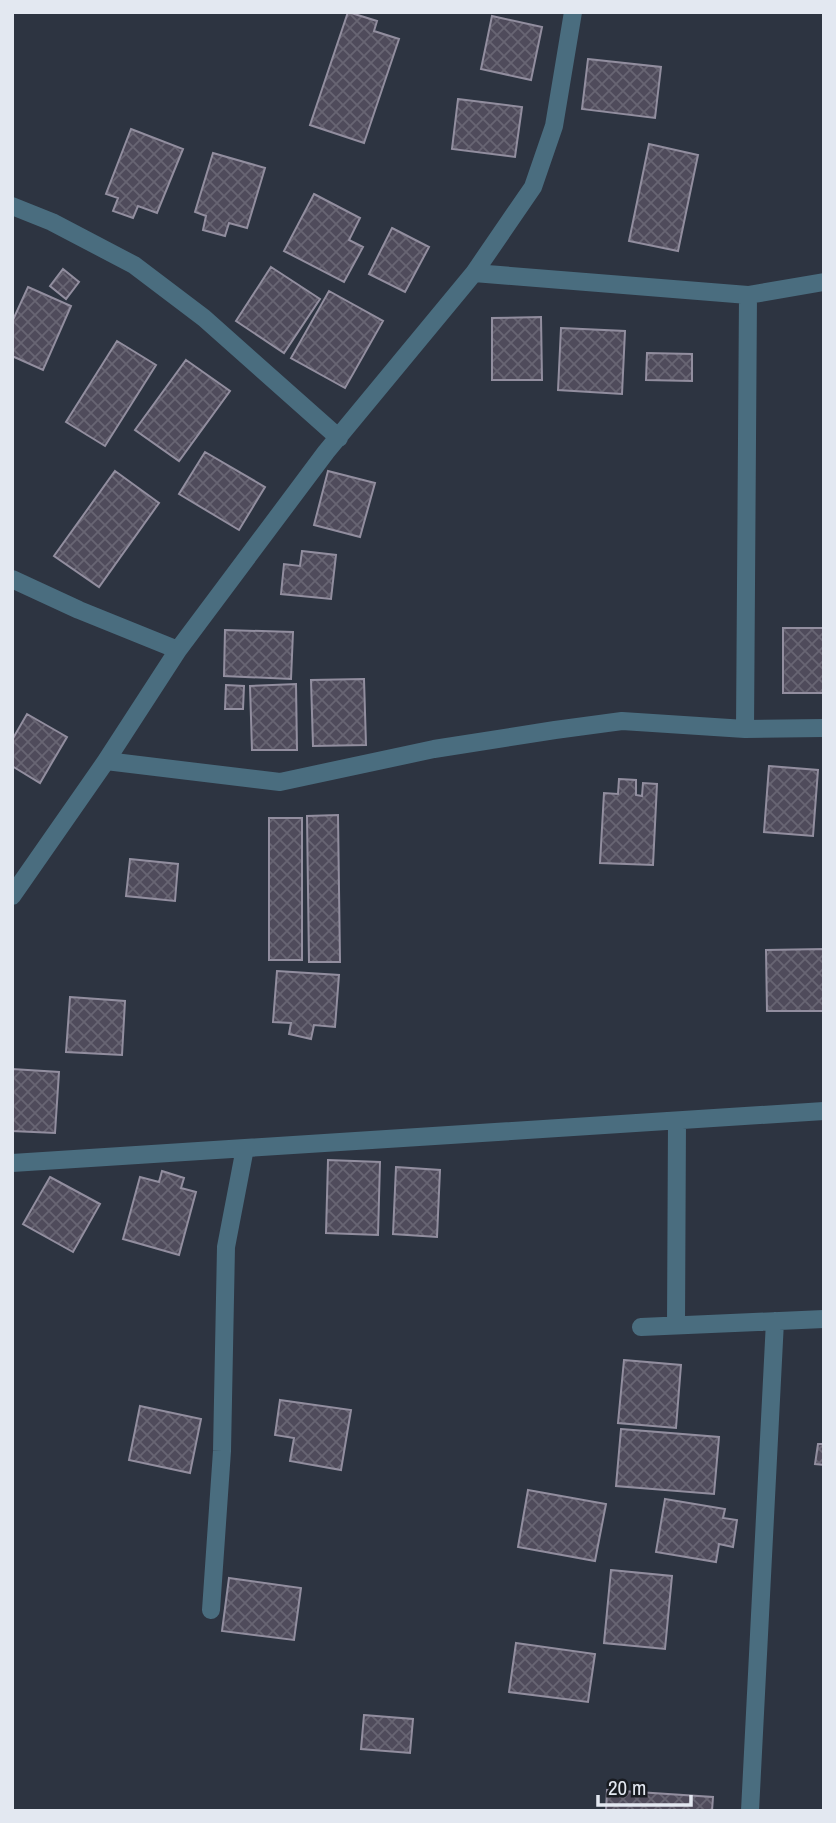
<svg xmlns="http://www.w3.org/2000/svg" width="836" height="1823" font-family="'Archivo Narrow',sans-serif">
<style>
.building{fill:url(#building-cross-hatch);stroke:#928e9f;stroke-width:2}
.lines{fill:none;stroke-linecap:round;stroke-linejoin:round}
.street{stroke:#4a6d7f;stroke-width:18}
</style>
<defs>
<pattern id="building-cross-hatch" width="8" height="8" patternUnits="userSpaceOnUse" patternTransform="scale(1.75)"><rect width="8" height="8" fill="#4f4b5b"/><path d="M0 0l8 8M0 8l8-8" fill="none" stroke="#686573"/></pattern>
</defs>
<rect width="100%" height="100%" fill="#2d3441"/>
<path class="building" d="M348,12L377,21L374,31L399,39L364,143L310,125Z
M492,16L542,27L531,80L481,69Z
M588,59L661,67L655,118L582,109Z
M458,99L522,107L515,157L452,149Z
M131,129L183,149L157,213L138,206L133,218L113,211L118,198L106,194Z
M649,144L698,155L678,251L629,241Z
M213,153L265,168L247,228L229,223L225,236L203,230L206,216L195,212Z
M314,194L360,218L349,240L363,247L344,282L284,251Z
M392,228L429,247L405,292L369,274Z
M271,267L320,299L284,353L236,321Z
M63,269L79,282L66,299L50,286Z
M28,287L71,306L43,370L12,356V322Z
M329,291L383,321L345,388L291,358Z
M541,317L542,380H492V318Z
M561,328L625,331L622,394L558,390Z
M117,341L156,365L105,446L66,422Z
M647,353L692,354V381L646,380Z
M186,360L230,391L179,461L135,430Z
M205,452L265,487L239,530L179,494Z
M115,471L159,503L99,587L54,556Z
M328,471L375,483L360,537L314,525Z
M302,551L336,555L331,599L281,594L284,564L300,566Z
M783,628H824V693H783Z
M225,630L293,632L291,679L224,676Z
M364,679L366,745L313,746L311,680Z
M296,684L297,750H252L250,686Z
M226,685L244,686L243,709H225Z
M27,714L67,737L40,783L12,766V740Z
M769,766L818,770L813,836L764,832Z
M619,779L636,780V795L642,796L643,783L657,784L653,865L600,863L604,793L618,794Z
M338,815L340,962H309L307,816Z
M269,818H302V960H269Z
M130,859L178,864L175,901L126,896Z
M824,949V1011H767L766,950Z
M277,971L339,975L335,1027L314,1025L311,1039L289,1034L291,1023L273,1022Z
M70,997L125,1001L122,1055L66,1052Z
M12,1069L59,1072L55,1133L12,1131Z
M328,1160L380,1162L378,1235L326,1233Z
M396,1167L440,1170L437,1237L393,1234Z
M162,1171L184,1178L181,1188L196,1192L179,1255L123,1239L140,1177L159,1182Z
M50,1177L100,1204L73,1252L23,1224Z
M624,1360L681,1365L676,1428L618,1423Z
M280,1400L351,1410L341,1470L290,1461L294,1438L275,1435Z
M140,1406L201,1419L190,1473L129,1460Z
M621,1429L719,1437L714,1494L616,1486Z
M824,1440V1465L815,1464L818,1444H823Z
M528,1490L606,1504L595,1561L518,1547Z
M665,1499L725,1509L723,1518L737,1520L733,1547L719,1544L716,1562L656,1552Z
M611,1570L672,1576L665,1649L604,1643Z
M229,1578L301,1588L294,1640L222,1631Z
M516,1643L595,1654L588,1702L509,1692Z
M364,1715L413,1719L410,1753L361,1749Z
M607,1790L713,1797L712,1811H606Z"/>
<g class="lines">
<path class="street" d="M12,206L52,222L134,265L204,318L339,438
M474,273L748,295L824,282
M12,579L79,610L178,650
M745,729L748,295
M106,761L280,782L434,749L555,730L622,721L745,729L824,728
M12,896L106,761L178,650L326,452L474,273L533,187L554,126L573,12
M12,1163L824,1111
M676,1325L677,1121
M641,1327L824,1319
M211,1610L222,1451L226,1247L245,1148
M750,1811L775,1321"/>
</g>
<rect width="836" height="1823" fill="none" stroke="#e3e8f1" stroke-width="28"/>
<path d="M598 1795v10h93v-10" fill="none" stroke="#e3e8f1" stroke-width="3.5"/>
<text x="608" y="1795" font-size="21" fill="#e3e8f1" stroke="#191c22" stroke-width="5" paint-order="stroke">20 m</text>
</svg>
